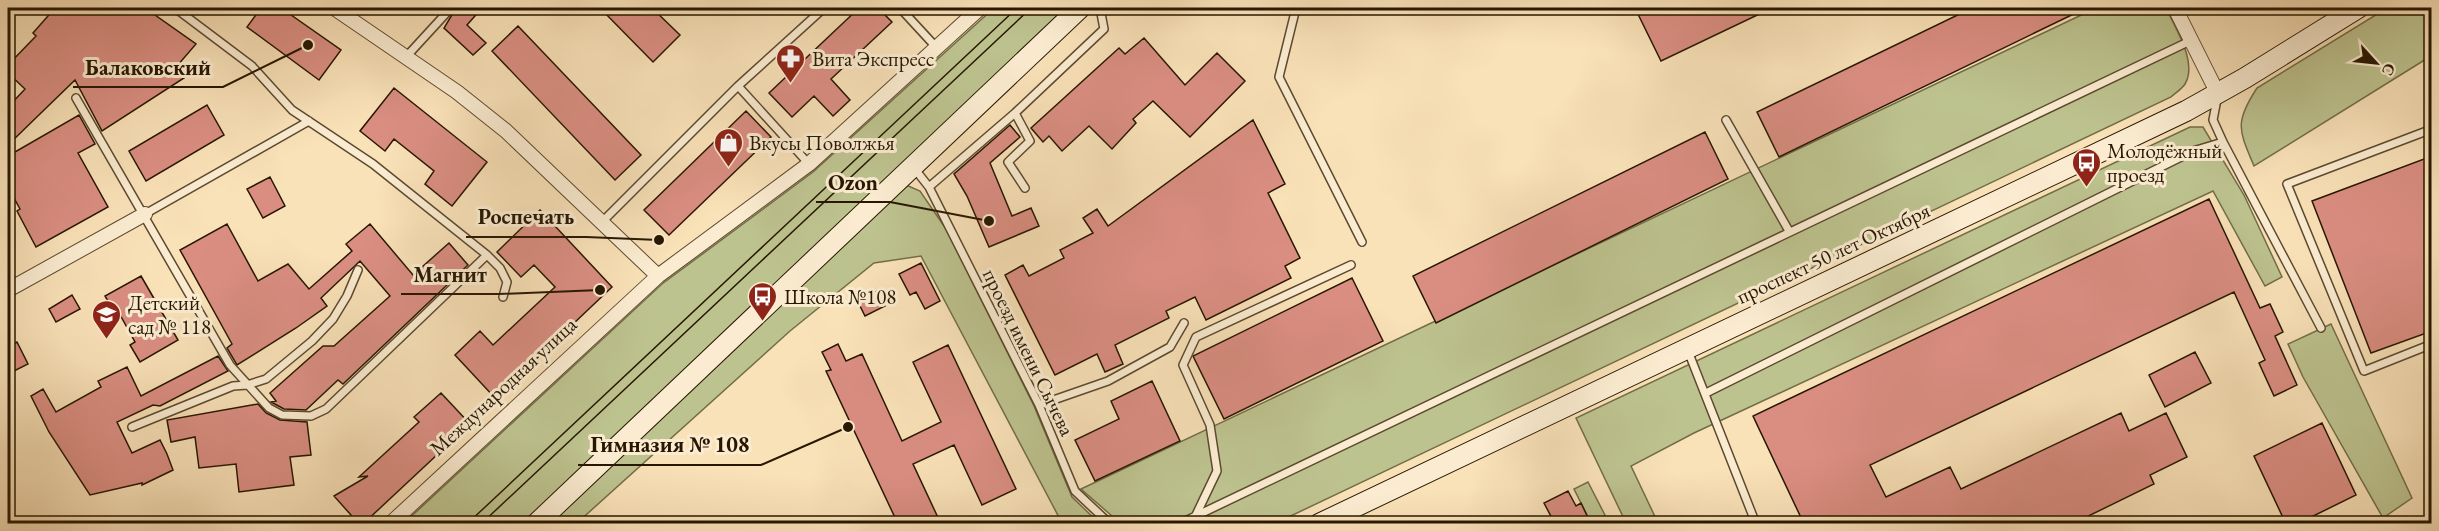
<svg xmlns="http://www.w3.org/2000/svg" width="2439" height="531" font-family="'EB Garamond',serif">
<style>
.green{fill:#bdc38f;stroke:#726d48;stroke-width:1.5}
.building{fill:#da8e82;stroke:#271701;stroke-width:1.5}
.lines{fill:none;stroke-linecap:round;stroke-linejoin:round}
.lane-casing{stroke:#5c4a2f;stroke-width:10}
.street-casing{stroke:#5c4a2f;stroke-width:16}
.secondary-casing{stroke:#271701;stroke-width:22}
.lane{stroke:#fbecd1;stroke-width:7}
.street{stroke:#fbecd1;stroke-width:14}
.secondary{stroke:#fbecd1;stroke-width:20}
.tram{stroke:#271701;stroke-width:1.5}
.labels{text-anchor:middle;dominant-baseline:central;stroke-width:6;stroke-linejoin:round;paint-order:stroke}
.poi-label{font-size:21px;fill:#271701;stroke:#fbecd1;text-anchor:start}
.street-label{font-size:21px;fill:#271701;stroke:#fbecd1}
.leader{fill:none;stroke:#271701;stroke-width:2}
.callout-dot{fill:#271701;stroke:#fbecd1;stroke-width:2}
.callout-label{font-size:22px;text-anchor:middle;font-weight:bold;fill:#271701;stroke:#fbecd1;stroke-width:6;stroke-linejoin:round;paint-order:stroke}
</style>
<rect width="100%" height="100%" fill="#f9e1b8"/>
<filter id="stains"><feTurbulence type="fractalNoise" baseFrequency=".00333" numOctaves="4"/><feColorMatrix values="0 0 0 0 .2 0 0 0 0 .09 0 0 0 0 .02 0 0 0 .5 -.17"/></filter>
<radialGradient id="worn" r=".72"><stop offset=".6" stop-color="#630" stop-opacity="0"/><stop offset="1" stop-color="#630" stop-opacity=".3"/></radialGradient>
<path class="green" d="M994,8H1068L527,523L403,524L662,284L813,172Z
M2096,8H2166C2175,28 2198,62 2185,84C2182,89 2175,93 2171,97L1276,523H1120L1081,489Z
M2387,8H2431V56L2254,166C2239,130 2234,123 2257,88Z
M2190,127H2203L2244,195L2282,277L2265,286L2213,191L1694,433L1631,466L1658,523H1626L1576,418Z
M906,185L920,191L946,229L1034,406L1072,497L1099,523H1062L921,256L874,263L790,331L577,523L546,524Z
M2331,324L2412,498L2383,518L2303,377L2288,344Z
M1588,482L1609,523H1591L1574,489Z"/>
<path class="building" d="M55,8H145L196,44L177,66L184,78L102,131L75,80L8,145V107L25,89L8,73V65L36,36L33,33Z
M261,8H281L341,50L319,80L247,27Z
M456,8H482L467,25L486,43L473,55L444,28Z
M600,8H652L680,35L653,62Z
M859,8H878L892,22L831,79L850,100L833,116L814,96L792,117L769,93Z
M1635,8H1772L1661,61Z
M1972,8H2086L1779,157L1757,112Z
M518,26L641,155L615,180L492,51Z
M1144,38L1185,85L1217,53L1245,81L1190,137L1153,101L1133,119L1136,123L1112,149L1089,126L1062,151L1049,136L1043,142L1031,128L1119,48L1125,54Z
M394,88L487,162L452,206L425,184L434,171L394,139L385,151L360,131Z
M207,105L224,135L146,181L129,151Z
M746,111L771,137L669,235L644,210Z
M79,115L95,144L78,153L108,207L36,247L17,211L20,209L8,187V156Z
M1253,120L1285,184L1268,193L1300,258L1285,266L1291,278L1206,320L1195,297L1166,311L1169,318L1115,345L1123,364L1105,372L1097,354L1055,375L1005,275L1023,265L1029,276L1064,258L1060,250L1093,233L1083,218L1097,209L1108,226Z
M1010,125L1020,137L990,163L1012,216L1031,208L1039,226L989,247L967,196L954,174Z
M1705,132L1728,179L1436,323L1413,276Z
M2432,156V331L2371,353L2312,201Z
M270,177L285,206L263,218L247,189Z
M2209,199L2260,308L2270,304L2283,332L2275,336L2297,385L2274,396L2259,363L2265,360L2234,292L1870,465L1886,497L1950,467L1961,489L2121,413L2129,431L2166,413L2187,457L2150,475L2154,484L2072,524H1804L1753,416Z
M540,210L612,287L495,398L455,355L480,331L493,345L555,287L534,265L521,277L497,252Z
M227,224L258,281L288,264L309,289L352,251L346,244L370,224L413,275L449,243L468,265L343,384L338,380L306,410L284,409L271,402L276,401L270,393L323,346H334L390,296L360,261L321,298L327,306L296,328L237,365L227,348L232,344L180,250Z
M921,263L940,301L925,309L916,292L910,295L899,274Z
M141,276L178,340L140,362L130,345L135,342L119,313L116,315L105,296Z
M1352,278L1383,341L1224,419L1193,356Z
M877,291L885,306L865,316L858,302Z
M72,295L80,309L56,322L49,309Z
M17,342L28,364L8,374V346Z
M838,344L846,361L862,354L902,441L941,422L913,362L948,345L1016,489L982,505L954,445L913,464L941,524H898L826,371L831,370L822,352Z
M2195,352L2211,383L2165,407L2149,375Z
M218,356L228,371L160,406L153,405L117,422L132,453L160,440L167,454L173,470L142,485V483L90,495L49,432L31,396L43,389L56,412L101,387L98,381L127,367L141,396Z
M1152,381L1180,441L1095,481L1075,440L1119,419L1111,401Z
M441,393L470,424L363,524H359L334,496L368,476L359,477L419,422L414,417Z
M258,404L266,413L280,420L307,422L311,455L290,457L294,485L239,492L236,464L199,468L195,437L171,442L167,420Z
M2322,423L2356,495L2297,524H2286L2254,456Z
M1568,491L1576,506L1581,503L1591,524H1555L1544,503Z"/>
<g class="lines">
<defs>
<path id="lane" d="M175,8L252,66L292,110L373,164L487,255L500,268L507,282L503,297
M900,8L936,47
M1296,8L1279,77L1362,242
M8,15L13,8
M406,57L451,8
M738,86L809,164
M76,98L230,365L269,408L282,415L311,416L326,409L487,255
M2217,99L2213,120L2223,142L2321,328
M1015,113L1030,141L1008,162L1025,188
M1726,120L1789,231
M2432,129L2287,184L2364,371L2432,344
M914,168L929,187L1039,405L1075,491L1110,524
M929,187L1015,113L1104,29L1100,8
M145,214L309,121
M602,222L738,86L824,8
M1688,351L1756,524
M1706,393L2193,151L2223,142
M1039,405L1108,381L1170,347L1184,323
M132,427L233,386L247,385L266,379L312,341L333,319L347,296L358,270
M1196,515L1217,471L1210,425L1183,365L1196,337L1351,265
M1179,524L2190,41"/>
<path id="street" d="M334,8L457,92L506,131L658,276
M2175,8L2218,94
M8,290L145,214
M390,524L658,276L809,164L980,8"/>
<path id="secondary" d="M536,524L1080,8
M1319,524L2186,111L2245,78L2358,8"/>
</defs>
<use href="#lane" class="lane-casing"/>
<use href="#street" class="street-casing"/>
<use href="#secondary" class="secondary-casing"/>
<use href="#lane" class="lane"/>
<use href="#street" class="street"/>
<use href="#secondary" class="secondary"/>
<path class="tram" d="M467,524L1017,8
M481,524L1031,8"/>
</g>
<defs>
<symbol id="pharmacy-pin" viewBox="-11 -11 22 30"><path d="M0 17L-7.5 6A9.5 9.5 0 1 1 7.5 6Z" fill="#8f2418" stroke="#fbecd1"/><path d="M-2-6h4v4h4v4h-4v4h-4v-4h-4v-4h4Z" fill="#fff"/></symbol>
<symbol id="shop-pin" viewBox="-11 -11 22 30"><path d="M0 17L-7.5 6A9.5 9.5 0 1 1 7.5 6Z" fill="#8f2418" stroke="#fbecd1"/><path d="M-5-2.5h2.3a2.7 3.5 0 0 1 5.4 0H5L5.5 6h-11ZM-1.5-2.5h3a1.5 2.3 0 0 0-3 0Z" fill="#fff"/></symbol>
<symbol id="bus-pin" viewBox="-11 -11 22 30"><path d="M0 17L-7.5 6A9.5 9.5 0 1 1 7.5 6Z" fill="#8f2418" stroke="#fbecd1"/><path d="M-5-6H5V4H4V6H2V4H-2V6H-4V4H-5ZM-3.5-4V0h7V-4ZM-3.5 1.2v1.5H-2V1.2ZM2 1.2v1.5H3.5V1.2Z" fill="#fff"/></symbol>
<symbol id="school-pin" viewBox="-11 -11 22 30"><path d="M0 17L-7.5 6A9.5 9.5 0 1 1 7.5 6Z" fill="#8f2418" stroke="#fbecd1"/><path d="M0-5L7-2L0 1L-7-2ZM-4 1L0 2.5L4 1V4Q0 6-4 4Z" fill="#fff"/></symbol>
</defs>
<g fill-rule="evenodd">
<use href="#pharmacy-pin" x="774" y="42" width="33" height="45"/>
<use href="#shop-pin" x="712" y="126" width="33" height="45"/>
<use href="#bus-pin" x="2070" y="146" width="33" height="45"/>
<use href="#bus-pin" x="746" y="280" width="33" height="45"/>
<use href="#school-pin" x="90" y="298" width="33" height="45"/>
</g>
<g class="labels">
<g class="poi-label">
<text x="812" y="58">Вита Экспресс</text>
<text x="749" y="142">Вкусы Поволжья</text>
<text x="2107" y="150">Молодёжный<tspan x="2107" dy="24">проезд</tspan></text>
<text x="784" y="296">Школа №108</text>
<text x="128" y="302">Детский<tspan x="128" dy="24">сад № 118</tspan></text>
</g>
<g class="street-label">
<text transform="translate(1833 253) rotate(-25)">проспект 50 лет Октября</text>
<text transform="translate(1029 352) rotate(64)">проезд имени Сычева</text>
<text transform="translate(503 386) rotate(-43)">Международная улица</text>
</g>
</g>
<path class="leader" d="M308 45L223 87H73M989 221L890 202H816M659 240L586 237H466M600 290L499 294H401M848 427L761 465H578"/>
<g class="callout-dot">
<circle cx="308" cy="45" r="6"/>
<circle cx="989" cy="221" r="6"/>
<circle cx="659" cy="240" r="6"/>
<circle cx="600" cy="290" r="6"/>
<circle cx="848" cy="427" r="6"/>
</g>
<g class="callout-label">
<text x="148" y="75">Балаковский</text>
<text x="853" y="190">Ozon</text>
<text x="526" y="224">Роспечать</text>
<text x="450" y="282">Магнит</text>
<text x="670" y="452">Гимназия № 108</text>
</g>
<rect width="2439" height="531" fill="none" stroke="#f9e1b8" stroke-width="30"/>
<rect x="9" y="9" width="2421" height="513" fill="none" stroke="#271701" stroke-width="3"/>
<rect x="15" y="15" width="2409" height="501" fill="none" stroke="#271701" stroke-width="1.5"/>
<g transform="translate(2376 63) rotate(117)" stroke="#fbecd1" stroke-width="4.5" paint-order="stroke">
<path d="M0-4.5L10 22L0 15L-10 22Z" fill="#271701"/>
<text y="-9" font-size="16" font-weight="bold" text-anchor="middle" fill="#271701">С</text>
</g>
<rect width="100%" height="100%" filter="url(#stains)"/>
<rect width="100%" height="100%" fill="url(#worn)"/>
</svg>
